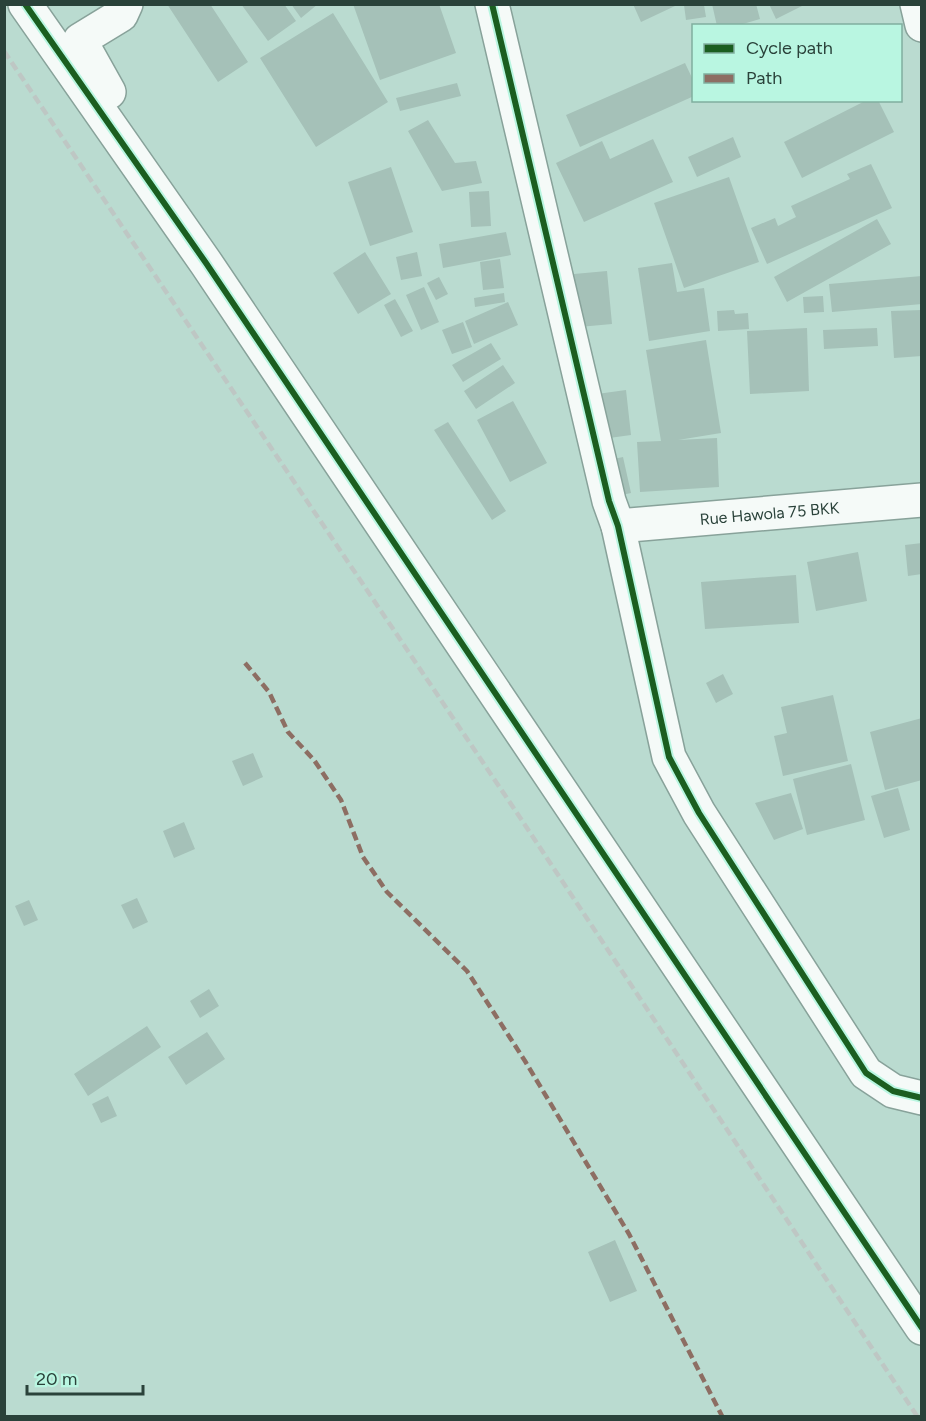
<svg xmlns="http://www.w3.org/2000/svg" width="926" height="1421" font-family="Figtree,sans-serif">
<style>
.building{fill:#a5c1b8}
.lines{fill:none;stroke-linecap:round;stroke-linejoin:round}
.street-casing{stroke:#88a29a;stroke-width:36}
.street{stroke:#f5faf8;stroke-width:33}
.rail{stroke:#bec7c4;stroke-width:4.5;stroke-dasharray:9 4.5;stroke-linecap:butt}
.quiet{stroke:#8d6e63;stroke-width:4.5;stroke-dasharray:9 4.5;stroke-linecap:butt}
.cycleway-casing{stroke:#b9f6e1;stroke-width:10}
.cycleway{stroke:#1b5e20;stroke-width:6}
.labels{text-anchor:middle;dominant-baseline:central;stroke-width:6;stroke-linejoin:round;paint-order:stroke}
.street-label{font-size:16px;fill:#2a423a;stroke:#b9f6e1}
</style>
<rect width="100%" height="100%" fill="#badbd0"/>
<path class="building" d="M167,4H210L248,62L218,82Z
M241,4H284L296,21L268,41Z
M291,4H318L301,18Z
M353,4H439L456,53L380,80Z
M633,4H675V6L641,22Z
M712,4H756L760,19L736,26H717Z
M769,4H806L776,19Z
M684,5H704L706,17L686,20Z
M333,13L388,102L316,147L260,58Z
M685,63L694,82V96L580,147L566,115Z
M457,83L461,96L400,111L396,98Z
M867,100H878L894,132L802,178L784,142Z
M428,120L455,163L476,161L482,183L442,191L408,131Z
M733,137L741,157L697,177L688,157Z
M653,139L673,182L584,222L556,163L602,141L610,159Z
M871,164L892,208L767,264L751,228L775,218L778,226L796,217L791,206L850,179L847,174Z
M391,167L413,232L370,246L348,182Z
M729,177L759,262L684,288L654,203Z
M489,191L491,226L471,227L469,192Z
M877,219L891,244L787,302L774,277Z
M506,232L511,255L443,268L439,244Z
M365,252L391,294L358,314L333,273Z
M417,252L422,276L401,280L396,257Z
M500,259L504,288L483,290L480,262Z
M672,263L677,292L704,288L710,331L649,341L638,268Z
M607,271L612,324L579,327L574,274Z
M922,276V304L832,312L829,284Z
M439,277L448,294L436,300L427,283Z
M424,287L439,322L421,330L406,295Z
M504,293L505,302L475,307L474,298Z
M823,296L824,312L804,313L803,297Z
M395,299L413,331L401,337L384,305Z
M508,302L518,325L474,344L465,321Z
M734,310L735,314L748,313L749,329L718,331L717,311Z
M922,310V356L894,358L891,311Z
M463,322L472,347L452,354L442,330Z
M807,328L809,391L750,394L747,331Z
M877,328L878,346L824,349L823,330Z
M706,340L721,433L678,440L717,438L719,487L640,492L637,442L661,441L646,350Z
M491,343L501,359L463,382L452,365Z
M503,365L515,383L476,409L464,391Z
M626,390L631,435L602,439L597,394Z
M513,401L547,463L510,482L477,420Z
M448,422L506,511L492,520L434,430Z
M623,457L631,493L617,496L609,460Z
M922,543V574L908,576L905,545Z
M858,552L867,601L816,611L807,562Z
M796,575L799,623L705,629L701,582Z
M723,674L733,694L716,703L706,683Z
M833,695L848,761L783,776L774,736L787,733L781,707Z
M922,718V780L885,790L870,732Z
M253,753L263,777L243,786L232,761Z
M851,764L865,820L807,835L793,779Z
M898,788L910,830L884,838L871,796Z
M791,793L803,829L774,840L755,803Z
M184,822L195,849L174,858L163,831Z
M137,898L148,922L133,929L121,905Z
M29,900L38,920L24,926L15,906Z
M209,989L219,1006L200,1018L190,1001Z
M147,1026L161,1047L88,1096L74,1074Z
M207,1032L225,1059L186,1085L168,1057Z
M108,1096L117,1116L101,1123L92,1104Z
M615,1240L637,1291L610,1302L588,1252Z"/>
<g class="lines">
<defs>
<g id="street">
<path d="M25,4L206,263L922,1328"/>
<path d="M492,4L609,501L618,526L669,757L699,813L866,1073L893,1091L922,1098"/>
<path d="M917,4L922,25"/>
<path d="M109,92L80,40L121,15L126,4"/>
<path id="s1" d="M618,526L922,500"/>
</g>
</defs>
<use href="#street" class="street-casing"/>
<use href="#street" class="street"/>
<path class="rail" d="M4,51L519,816L917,1416"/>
<path class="quiet" d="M245,663L269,692L288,732L314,760L341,800L363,857L387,892L467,971L525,1061L629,1234L722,1416"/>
<defs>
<path id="cycleway" d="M25,4L206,263L922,1328
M492,4L609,501L618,526L669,757L699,813L866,1073L893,1091L922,1098"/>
</defs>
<use href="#cycleway" class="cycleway-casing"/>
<use href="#cycleway" class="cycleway"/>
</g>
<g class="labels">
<g class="street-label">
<text stroke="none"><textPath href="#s1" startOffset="152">Rue Hawola 75 BKK</textPath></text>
</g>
</g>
<rect width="926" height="1421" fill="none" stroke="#2a423a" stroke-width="12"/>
<rect x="692" y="24" width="210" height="78" fill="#b9f6e1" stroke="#80ae9e" stroke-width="1.5"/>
<rect x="704" y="44" width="30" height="9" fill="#1b5e20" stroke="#80ae9e" stroke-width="1.5"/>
<text x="746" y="54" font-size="18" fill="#2a423a">Cycle path</text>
<rect x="704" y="74" width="30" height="9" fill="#8d6e63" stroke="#80ae9e" stroke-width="1.5"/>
<text x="746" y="84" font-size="18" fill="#2a423a">Path</text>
<path d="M27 1385v9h116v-9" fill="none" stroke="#2a423a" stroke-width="3"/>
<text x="36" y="1385" font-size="18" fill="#2a423a" stroke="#b9f6e1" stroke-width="4.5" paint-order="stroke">20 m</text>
</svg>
